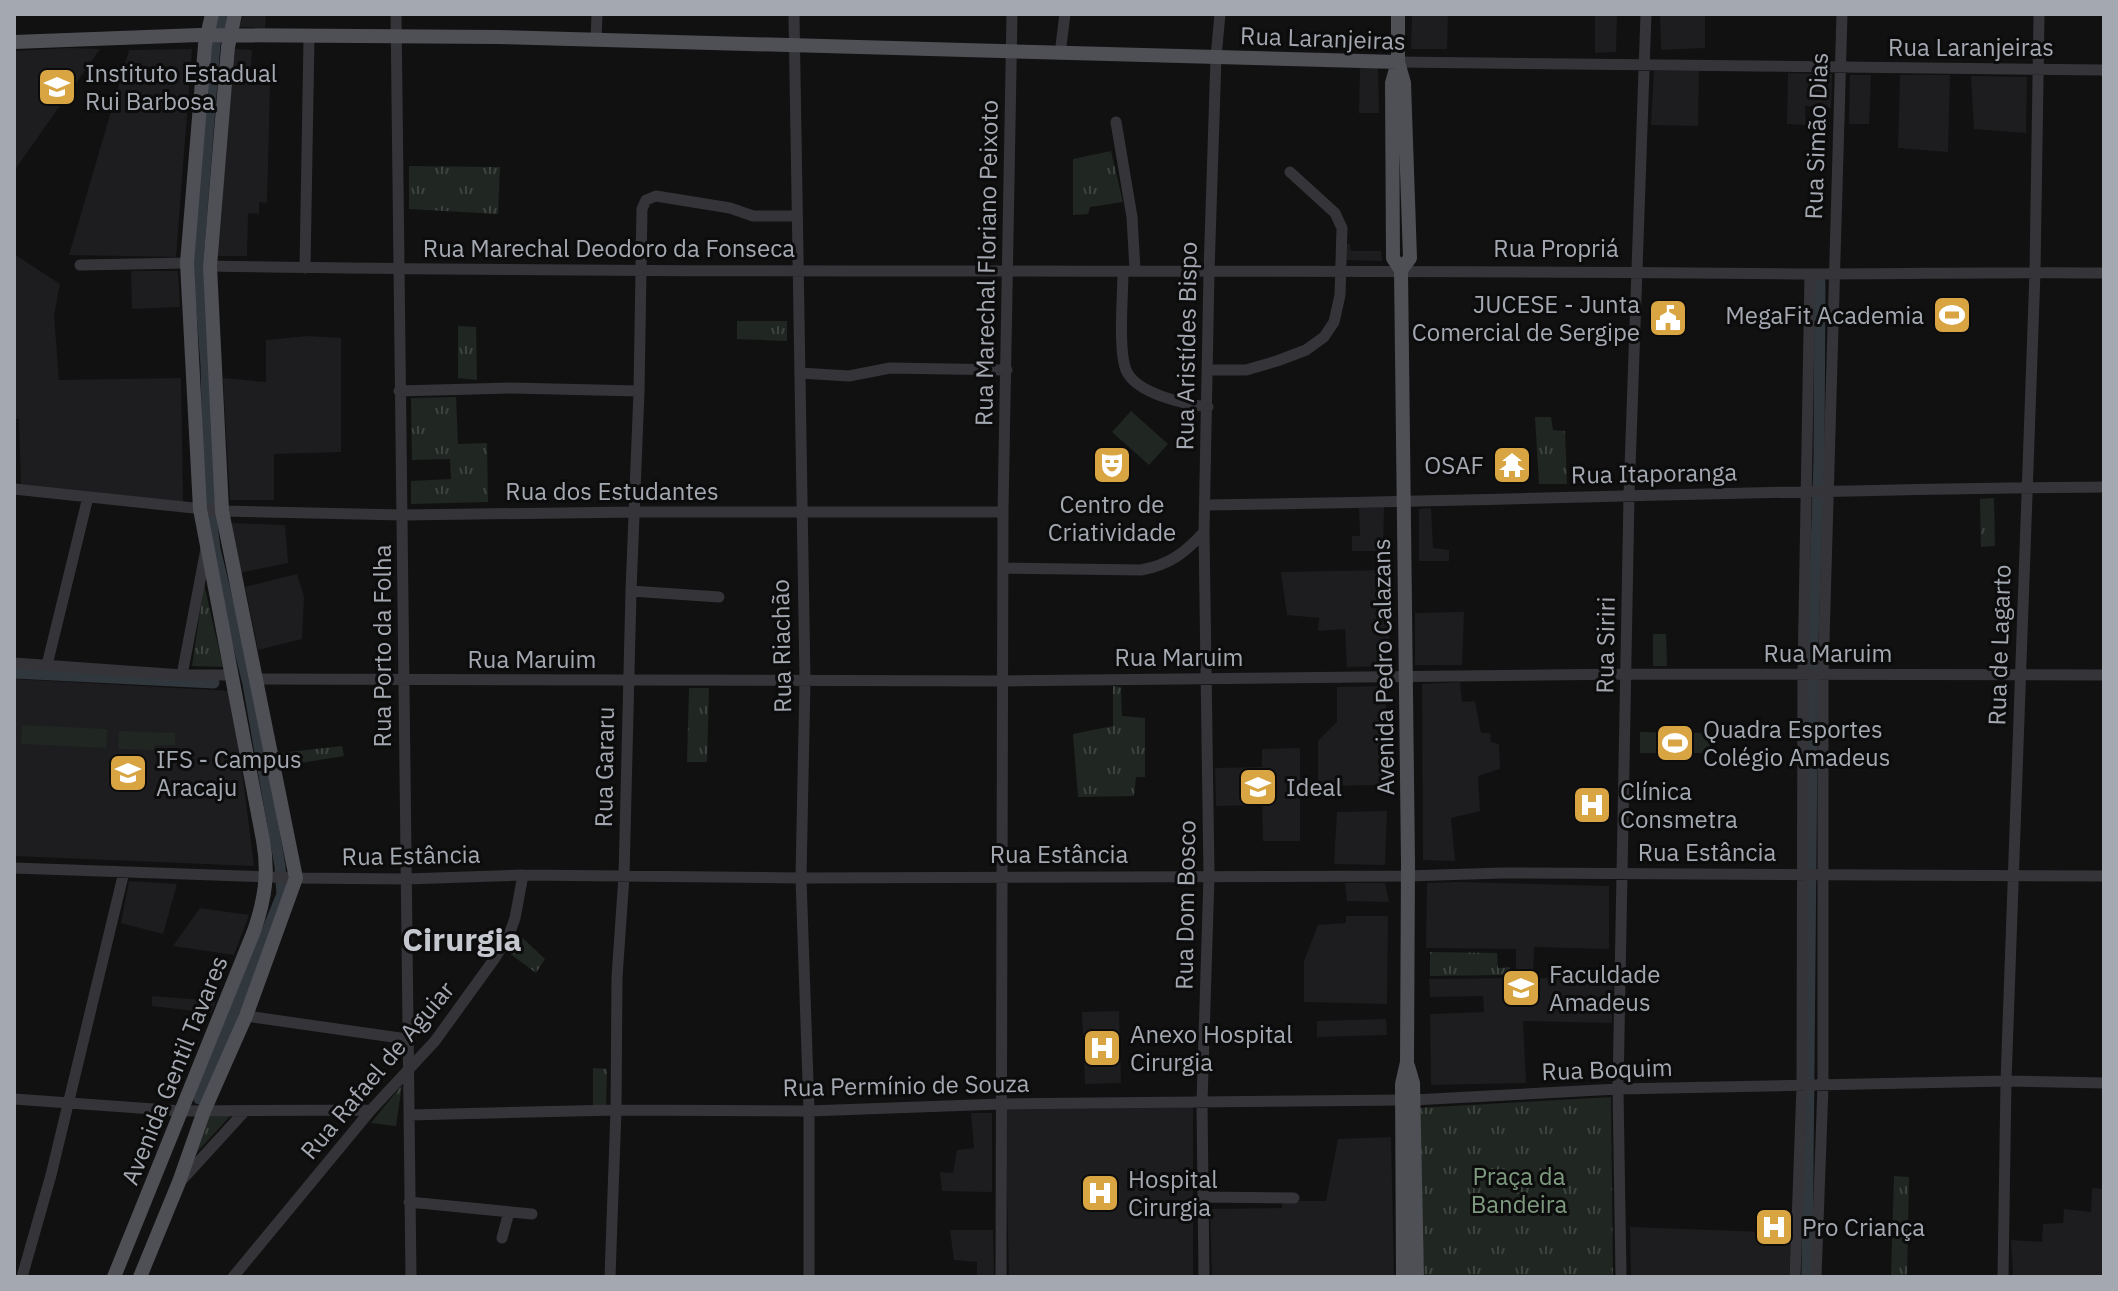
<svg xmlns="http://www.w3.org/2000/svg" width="2118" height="1291" font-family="'IBM Plex Sans',sans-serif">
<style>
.built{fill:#1d1d1f}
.grass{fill:url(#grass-tufts)}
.garden{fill:#202621}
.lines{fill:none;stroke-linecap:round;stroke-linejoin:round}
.canal{stroke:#30373d;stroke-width:11}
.minor{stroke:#353539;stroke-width:11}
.major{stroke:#4f5055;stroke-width:14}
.labels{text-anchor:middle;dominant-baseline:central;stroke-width:6;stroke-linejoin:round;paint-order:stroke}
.street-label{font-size:24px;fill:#a4a8b1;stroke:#0c0c0d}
.poi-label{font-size:24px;fill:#a4a8b1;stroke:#0c0c0d;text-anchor:start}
.park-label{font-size:24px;fill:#7e9a7f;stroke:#0c0c0d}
.district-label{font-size:32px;font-weight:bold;fill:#c5c7ce;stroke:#0c0c0d}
</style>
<defs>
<pattern id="grass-tufts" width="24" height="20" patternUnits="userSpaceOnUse" patternTransform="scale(2)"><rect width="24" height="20" fill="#202621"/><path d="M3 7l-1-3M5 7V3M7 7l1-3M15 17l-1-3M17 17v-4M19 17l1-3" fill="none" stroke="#3d433f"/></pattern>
</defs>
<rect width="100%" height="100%" fill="#111112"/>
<path class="built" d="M244,14H266L265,28L239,27Z
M1412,14H1448L1447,49H1411Z
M1595,14H1617L1616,52L1595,53Z
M1660,14H1705V48L1661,50Z
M68,48L100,49L14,171V51Z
M192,49L176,257L69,255L129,50Z
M235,49L252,50L250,84L270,85L267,203L259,202V214L248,213L247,256H216Z
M1360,68H1378L1379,113H1359Z
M1654,71H1699L1698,126L1651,125Z
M1788,73L1832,74L1831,108L1805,106L1806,125L1787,124Z
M1850,75H1871L1869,124H1849Z
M1900,75H1950L1948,152L1898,148Z
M1971,76L2027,77L2026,133L1974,129Z
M1343,243L1350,244L1351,251H1381L1382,261L1343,260Z
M14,254L60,284L54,315L59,380L181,378L183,502L21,485L19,419H14Z
M131,271H178L180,307L132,309Z
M308,336L341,338V452L274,454V500H230L223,378L266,382V340Z
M1384,507L1383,551H1352V536H1360L1359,508Z
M1431,508L1433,548L1449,550V561H1419V509Z
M231,523L285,525L288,563L239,573Z
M1389,570V666L1347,667L1345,629L1318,631L1319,618L1287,615L1281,572Z
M297,574L304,597L302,639L258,650L245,587Z
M1464,612L1462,665H1415V613Z
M14,679L232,691L254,866L14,856Z
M1460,682L1462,702L1475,701L1481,733H1490L1491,742L1499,744L1500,769L1478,776L1480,811L1451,818L1455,861L1423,860L1422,684Z
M1386,686V785L1318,786V741L1337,722V687Z
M1300,748V841H1263L1262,805L1216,806L1215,768L1262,767V749Z
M1387,811L1385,865L1334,864L1337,812Z
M129,881L177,884L163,934L121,923Z
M1459,882L1609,886V949L1534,947L1533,978L1613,979L1612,1023L1523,1021L1526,1083L1431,1085L1430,1014L1484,1012L1483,996L1430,997L1429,979L1516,978V949L1426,948L1427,883Z
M1345,883H1385L1389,902L1347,901Z
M200,908L249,915L234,955L173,946Z
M1346,916H1388L1387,1004L1304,1002V961L1318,925L1346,923Z
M152,996L216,1001L211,1013L152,1006Z
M1119,1011L1121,1083L1085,1084L1082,1012Z
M1386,1019L1387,1035L1317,1037V1021Z
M1193,1103V1277H1009L1005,1109Z
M971,1113H992V1192L942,1191L940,1172L953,1173L957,1150L974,1148Z
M1391,1137L1394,1277H1212L1210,1209L1282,1208V1201H1326L1338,1139Z
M2092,1188L2104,1189V1277L2013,1275L2011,1240L2042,1242L2043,1224L2063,1223L2064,1209L2091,1212Z
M1630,1227L1792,1233L1789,1277H1631Z
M950,1230H993L994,1277H977V1262L954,1260Z"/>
<path class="grass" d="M1111,151L1123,202L1090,207L1088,214L1073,215V159Z
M409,166L500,167L498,214L409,209Z
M737,321H787V341L737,339Z
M458,326L476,327L477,380L458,378Z
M456,397L458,444L487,443L488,502L411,504V481L451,479L450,459L412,460L411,398Z
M1535,417H1551L1553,430L1565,431L1567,484H1539Z
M1994,498L1995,546L1981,547L1980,499Z
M204,584L223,667L192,666Z
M1653,634H1666L1667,666H1653Z
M1113,686L1121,687L1122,716L1145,718V777H1136L1134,796L1078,797L1073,734L1113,726Z
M689,688H709L707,762H687Z
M342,746L344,756L282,766L279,753Z
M515,931L545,959L536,973L505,950Z
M1430,952L1497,953L1498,968L1510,967V975L1430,976Z
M593,1068L607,1069L606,1105L593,1106Z
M402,1085L396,1126L371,1123Z
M1611,1097L1613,1277H1424L1418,1108Z
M207,1114H232L187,1163Z
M1894,1176L1909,1177L1907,1276H1891Z"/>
<path class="garden" d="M1131,411L1168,444L1149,465L1112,432Z
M22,725L107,729L106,748L21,744Z
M119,731L175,733V745H154V750L118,749Z
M1640,732L1710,733V753H1640Z"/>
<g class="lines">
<path class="canal" d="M14,673L214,683
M199,1099L282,894L280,866L248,684L215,549L209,497L206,365L198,261L215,44L225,14
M1807,1277L1813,641L1819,459L1820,282"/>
<path class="minor" d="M396,14L411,1277
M794,14L805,680L801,878L809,1111V1277
M596,40L597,14
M1060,54L1065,14
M1398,62L2104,70
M1116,122L1132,217L1135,270
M80,265L187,263
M210,266C743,275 1276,268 1809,274C1907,274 2006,272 2104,273
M305,268L309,37
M1123,271C1123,295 1118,350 1126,370C1136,394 1185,404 1208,407
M1209,370H1246L1277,361L1306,350L1324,337L1334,322L1340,295L1342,228L1335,213L1290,172
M800,373L849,376L890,368L1007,370
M399,391L512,388L639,391
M14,489L222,511L403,515L634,512H1003
M1206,505C1505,501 1804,489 2104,487
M1004,568L1141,570C1169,565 1185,553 1204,532
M631,591L719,597
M14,663L182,675H232
M47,665L88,497
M182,675L206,549
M255,679L1003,681L1627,674L2104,675
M14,868L296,878L406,879L523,875L801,878L1407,876L1502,873L2104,876
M246,1016L407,1039
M14,1099L181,1111L371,1110
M1413,1100L1618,1089L2006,1081L2104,1083
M410,1115L616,1110L809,1111L1000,1104L1403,1100
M180,1182L244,1112
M1203,1197L1294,1198
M409,1202L532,1214
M502,1238L509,1212
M22,1277L51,1175L124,872
M233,1277L371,1110L435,1041L495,958L509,935L515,918L523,875
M610,1277L616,1110L617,977L624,876L631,591L639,391L642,209L646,200L656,196L730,208L753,216H797
M1001,1277L1003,512L1012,14
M1204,1277L1202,1102L1209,876L1204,532L1209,272L1216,57L1220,14
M1621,1277L1618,1089L1629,496L1646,14
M1795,1277L1802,1087L1803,675L1810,274
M1816,1277L1823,1086V675L1842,14
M2003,1277L2006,1081L2035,272L2039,14"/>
<path class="major" d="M1398,14V62L1404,83L1410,258L1401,270
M14,42L199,35L497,37L1398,62
M1398,62L1392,83L1393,258L1401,270L1408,862L1407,1062L1402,1084L1403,1277
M1408,1066L1413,1083L1417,1277
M114,1277L254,931C265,899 269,873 263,840L200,509L187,263L205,45L212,14
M140,1277L179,1182L204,1111L246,1016L296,878L222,511L210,266L228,47L235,14"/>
</g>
<defs>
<symbol id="school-square" viewBox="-11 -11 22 22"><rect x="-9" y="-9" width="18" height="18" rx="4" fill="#d9a543" stroke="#0c0c0d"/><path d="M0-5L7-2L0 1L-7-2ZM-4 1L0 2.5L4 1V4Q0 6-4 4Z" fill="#fff"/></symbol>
<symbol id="stadium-square" viewBox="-11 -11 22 22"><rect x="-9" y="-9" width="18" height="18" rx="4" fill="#d9a543" stroke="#0c0c0d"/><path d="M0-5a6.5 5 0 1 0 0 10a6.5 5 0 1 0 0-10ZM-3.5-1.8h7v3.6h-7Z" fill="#fff"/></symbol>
<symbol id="civic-square" viewBox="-11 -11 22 22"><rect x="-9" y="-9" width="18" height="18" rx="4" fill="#d9a543" stroke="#0c0c0d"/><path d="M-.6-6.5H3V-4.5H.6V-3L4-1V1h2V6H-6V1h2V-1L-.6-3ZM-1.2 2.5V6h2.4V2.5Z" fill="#fff"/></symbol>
<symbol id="theatre-square" viewBox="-11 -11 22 22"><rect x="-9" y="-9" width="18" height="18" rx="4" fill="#d9a543" stroke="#0c0c0d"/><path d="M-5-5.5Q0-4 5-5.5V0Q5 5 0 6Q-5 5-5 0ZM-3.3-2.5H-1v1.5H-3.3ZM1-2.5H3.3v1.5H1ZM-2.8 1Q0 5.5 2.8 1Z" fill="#fff"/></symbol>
<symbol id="temple-square" viewBox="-11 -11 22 22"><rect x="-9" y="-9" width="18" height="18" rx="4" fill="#d9a543" stroke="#0c0c0d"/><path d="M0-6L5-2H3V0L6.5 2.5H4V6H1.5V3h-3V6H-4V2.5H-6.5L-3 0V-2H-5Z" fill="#fff"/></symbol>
<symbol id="university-square" viewBox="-11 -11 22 22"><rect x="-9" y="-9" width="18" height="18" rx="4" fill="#d9a543" stroke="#0c0c0d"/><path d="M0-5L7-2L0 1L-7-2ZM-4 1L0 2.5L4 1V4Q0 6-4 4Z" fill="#fff"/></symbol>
<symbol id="hospital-square" viewBox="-11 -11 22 22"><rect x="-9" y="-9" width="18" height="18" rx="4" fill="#d9a543" stroke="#0c0c0d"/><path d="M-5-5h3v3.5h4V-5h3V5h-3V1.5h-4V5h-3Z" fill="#fff"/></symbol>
</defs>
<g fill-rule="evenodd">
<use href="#school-square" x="35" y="65" width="44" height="44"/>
<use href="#stadium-square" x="1930" y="293" width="44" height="44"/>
<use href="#civic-square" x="1646" y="296" width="44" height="44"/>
<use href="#theatre-square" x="1090" y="443" width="44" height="44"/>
<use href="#temple-square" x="1490" y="443" width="44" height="44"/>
<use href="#stadium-square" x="1653" y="721" width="44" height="44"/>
<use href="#university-square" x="106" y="751" width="44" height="44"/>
<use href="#school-square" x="1236" y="765" width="44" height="44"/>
<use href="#hospital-square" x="1570" y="783" width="44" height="44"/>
<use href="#university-square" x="1499" y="966" width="44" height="44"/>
<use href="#hospital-square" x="1080" y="1026" width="44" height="44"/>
<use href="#hospital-square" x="1078" y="1171" width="44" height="44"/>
<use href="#hospital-square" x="1752" y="1205" width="44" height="44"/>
</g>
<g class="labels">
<g class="street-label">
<text transform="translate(1323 38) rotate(2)">Rua Laranjeiras</text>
<text x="1971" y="47">Rua Laranjeiras</text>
<text transform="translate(1816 136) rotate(-88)">Rua Simão Dias</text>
<text x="609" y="248">Rua Marechal Deodoro da Fonseca</text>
<text x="1556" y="248">Rua Propriá</text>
<text transform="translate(986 263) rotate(-89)">Rua Marechal Floriano Peixoto</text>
<text transform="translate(1186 346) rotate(-89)">Rua Aristídes Bispo</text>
<text transform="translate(1654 473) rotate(-1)">Rua Itaporanga</text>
<text x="612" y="491">Rua dos Estudantes</text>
<text transform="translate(1605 645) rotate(-89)">Rua Siriri</text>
<text transform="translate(1999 645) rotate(-88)">Rua de Lagarto</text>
<text transform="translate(382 646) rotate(-90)">Rua Porto da Folha</text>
<text transform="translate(781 646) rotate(-91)">Rua Riachão</text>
<text x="1828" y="653">Rua Maruim</text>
<text x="1179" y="657">Rua Maruim</text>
<text x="532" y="659">Rua Maruim</text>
<text transform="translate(1383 667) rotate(-91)">Avenida Pedro Calazans</text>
<text transform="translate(604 767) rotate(-89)">Rua Gararu</text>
<text x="1707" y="852">Rua Estância</text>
<text x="1059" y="854">Rua Estância</text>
<text transform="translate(411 855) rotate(-1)">Rua Estância</text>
<text transform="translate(1185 905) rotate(-89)">Rua Dom Bosco</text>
<text transform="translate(1607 1069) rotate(-2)">Rua Boquim</text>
<text transform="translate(174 1070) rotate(-68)">Avenida Gentil Tavares</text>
<text transform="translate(377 1070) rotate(-50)">Rua Rafael de Aguiar</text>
<text transform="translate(906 1085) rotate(-1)">Rua Permínio de Souza</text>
</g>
<g class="poi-label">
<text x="85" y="73">Instituto Estadual<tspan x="85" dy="28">Rui Barbosa</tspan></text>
<text x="1640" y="304" text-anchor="end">JUCESE - Junta<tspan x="1640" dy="28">Comercial de Sergipe</tspan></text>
<text x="1924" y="315" text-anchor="end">MegaFit Academia</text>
<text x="1484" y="465" text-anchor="end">OSAF</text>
<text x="1112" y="504" text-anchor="middle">Centro de<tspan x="1112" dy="28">Criatividade</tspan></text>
<text x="1703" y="729">Quadra Esportes<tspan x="1703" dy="28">Colégio Amadeus</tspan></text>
<text x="156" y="759">IFS - Campus<tspan x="156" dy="28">Aracaju</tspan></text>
<text x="1286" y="787">Ideal</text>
<text x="1620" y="791">Clínica<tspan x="1620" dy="28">Consmetra</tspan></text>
<text x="1549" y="974">Faculdade<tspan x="1549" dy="28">Amadeus</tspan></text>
<text x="1130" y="1034">Anexo Hospital<tspan x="1130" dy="28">Cirurgia</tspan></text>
<text x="1128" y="1179">Hospital<tspan x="1128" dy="28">Cirurgia</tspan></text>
<text x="1802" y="1227">Pro Criança</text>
</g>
<g class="park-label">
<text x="1519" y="1176">Praça da<tspan x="1519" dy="28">Bandeira</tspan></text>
</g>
<g class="district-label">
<text x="462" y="939">Cirurgia</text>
</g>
</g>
<rect width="2118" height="1291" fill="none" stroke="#a4a8b1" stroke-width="32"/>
</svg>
